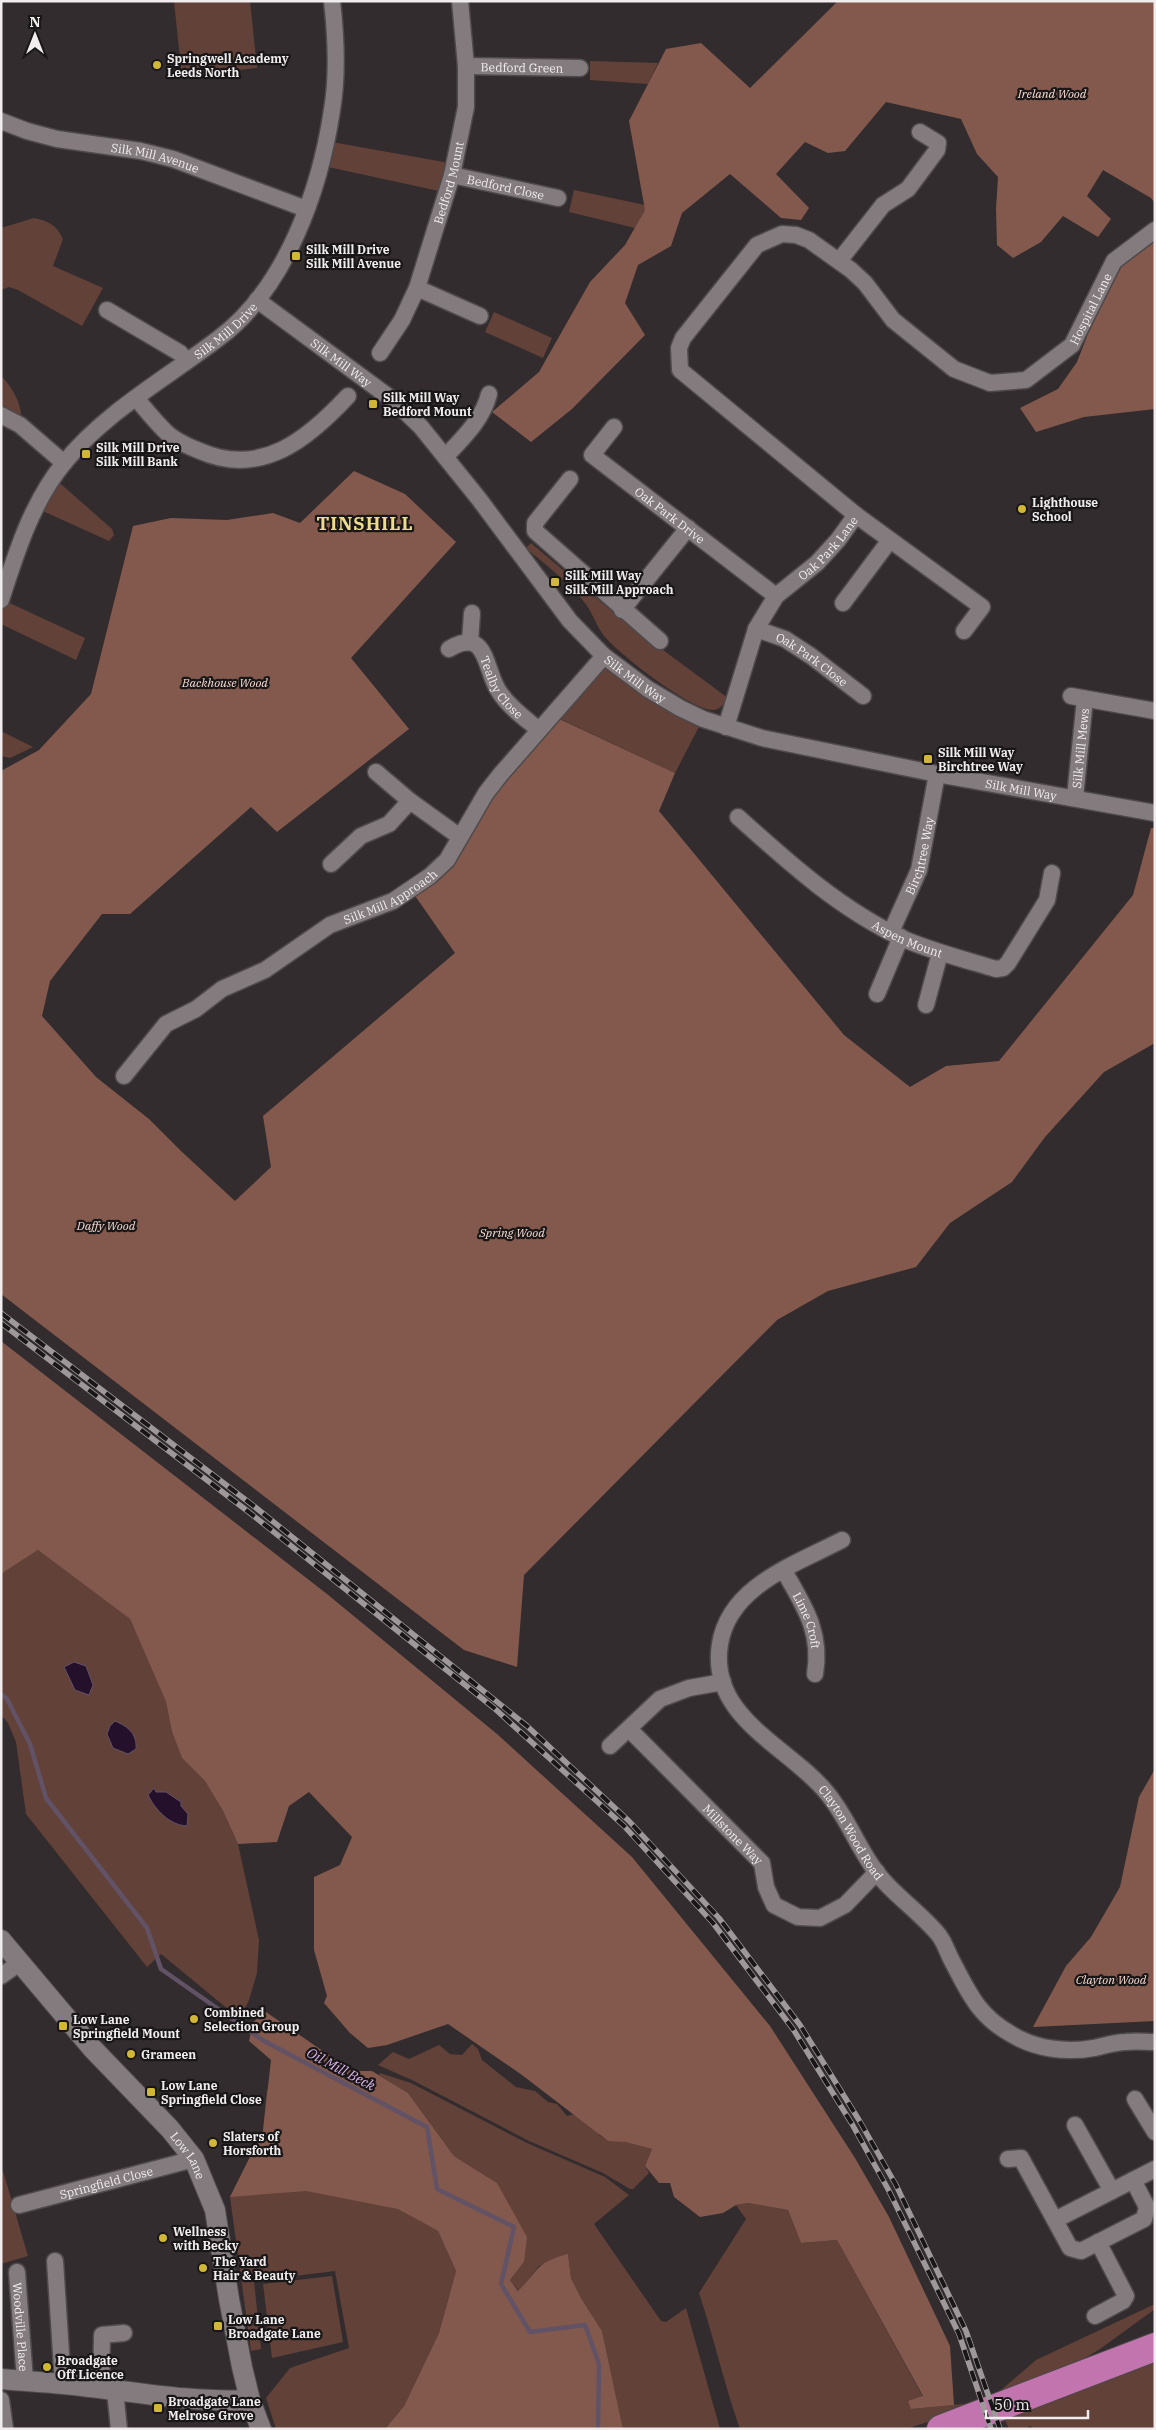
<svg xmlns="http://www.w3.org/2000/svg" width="1156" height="2430" font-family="'IBM Plex Serif',serif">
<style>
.green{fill:#624138}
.forest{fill:#83594d}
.water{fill:#25102c;stroke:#625266}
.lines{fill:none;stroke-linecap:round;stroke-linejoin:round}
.stream{stroke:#625266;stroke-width:4.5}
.minor-casing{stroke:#4e494b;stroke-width:19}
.tertiary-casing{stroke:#4e494b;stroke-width:22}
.trunk-casing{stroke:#4e494b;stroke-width:30}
.minor{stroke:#837b7e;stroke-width:16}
.tertiary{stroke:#837b7e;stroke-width:20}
.trunk{stroke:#c274ae;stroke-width:28}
.rail-casing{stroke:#9e989a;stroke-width:5.5}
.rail{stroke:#181616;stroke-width:4;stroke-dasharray:11;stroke-linecap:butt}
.poi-dot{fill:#d1b736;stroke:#181616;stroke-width:2}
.labels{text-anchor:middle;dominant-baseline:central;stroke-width:4.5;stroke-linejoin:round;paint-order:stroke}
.poi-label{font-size:12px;font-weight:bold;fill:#f1edee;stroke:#181616;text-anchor:start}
.street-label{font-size:12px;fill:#f1edee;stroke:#181616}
.park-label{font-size:12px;font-style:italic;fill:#fadcd3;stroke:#181616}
.water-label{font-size:14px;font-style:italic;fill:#dcb3ec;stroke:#181616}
.district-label{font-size:18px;font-weight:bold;letter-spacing:1px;fill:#eddc8e;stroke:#181616}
</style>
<rect width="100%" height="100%" fill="#332c2e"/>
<path class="green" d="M250,1L257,68L182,77L174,2Z
M590,61L658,63L648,84L590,80Z
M326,141L455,164L448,193L319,165Z
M574,190L645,205V210L635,228L569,212Z
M34,218C48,221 57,225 63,239L53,266L103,288L82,326L18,290L9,287L1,290V228Z
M494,312L552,338L543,358L485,332Z
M1,376C13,387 25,409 20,425L1,415Z
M54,478L112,529L114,535L109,541L36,508Z
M531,543L621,619L728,698C725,703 721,709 714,710C693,712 614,651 602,633C595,623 592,612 585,603C568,582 546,565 526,548Z
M1,599L85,638L76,660L1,624Z
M604,656L703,719L675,773L554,716Z
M1,731L33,747L10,758L1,756Z
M38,1550L130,1619L166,1702L172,1732L182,1758L205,1781L223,1811L238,1844L259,1940L257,1973L249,2000L240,2019L161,1954L147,1967L26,1814L16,1742L8,1723L1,1715V1574Z
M472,2044L478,2049L482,2060L516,2087L535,2091L548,2102L557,2104L567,2116L585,2111L597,2119L599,2135L608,2141H626L652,2149L645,2166L649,2173L633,2189H630L603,2173L529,2141L414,2081L378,2065L393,2052L409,2059L439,2045L450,2054L462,2055Z
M380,2073L411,2083L527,2143L605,2177L629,2195L594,2224L661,2321L666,2322L686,2308L720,2429H623L602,2331L581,2298L571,2278L568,2255L539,2266L519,2291L510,2280L524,2262L497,2183L454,2156L408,2093L379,2075Z
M267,2089L409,2215L438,2231L456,2271L439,2333L404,2406L385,2429H276L266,2398L290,2368L349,2348L335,2271L254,2281L261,2349L251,2351L230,2197L263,2131Z
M1,2171H3L28,2256L1,2264Z
M748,2203L788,2210L801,2243L837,2240L923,2397L911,2409L974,2403L976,2406L906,2429H740C724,2384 714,2338 699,2293L746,2219L736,2205Z
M332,2276L343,2342L272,2358L263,2284Z
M1155,2304V2309L1100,2349L1045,2382L994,2396L1036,2360Z
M1155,2358V2429H1035L1030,2426L1024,2429H1009L1005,2420Z"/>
<path class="forest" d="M838,1H1155V203L1151,198L1103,170L1087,196L1111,219L1098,237L1063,216L1041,242L1013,258L997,245L996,209L998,177L977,154L961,119L886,102L845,151L828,153L805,142L776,174L809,208L801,220L781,218L730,174L682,213L671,246L638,265L625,303L645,335L572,409L531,442L492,412L539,372L590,282L625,245L645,210L629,121L666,49L701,43L750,88Z
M1155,240V409L1084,417L1036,432L1020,408L1058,389L1077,362L1093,321L1121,263Z
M354,471L405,494L456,542L351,658L409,729L277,832L251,807L130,914H102L50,981L42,1016L96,1077L149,1119L181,1151L235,1201L271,1167L263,1116L455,953L411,890L430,876L553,716L675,773L659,811L844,1035L910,1087L946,1066L999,1061L1133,895L1151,828H1155V1043L1104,1072L1045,1137L1012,1182L950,1223L916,1267L828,1291L777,1320L524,1575L517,1667L464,1650L1,1294V771L39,750L91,694L133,526L171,518L227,520L273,513L300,523Z
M1,1341L327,1594L497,1734L632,1857L770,2026L855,2158L889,2217L950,2346L954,2405L911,2409L908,2401L923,2396L837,2240L801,2243L788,2210L748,2203L736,2205L723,2213L700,2217L674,2197L670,2183H659L645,2166L652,2149L626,2142L608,2141L522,2075L448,2024L387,2045L368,2048L350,2033L324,2003L327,1996L314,1950V1877L340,1865L352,1837L309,1792L289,1806L277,1842L238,1844L223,1811L205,1781L182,1758L172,1732L166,1702L130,1619L38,1550L1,1574Z
M1155,1769V2021L1033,2027L1066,1966L1091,1937L1120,1887L1139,1797Z
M266,2012L352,2071H372L408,2093L454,2156L497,2183L527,2237L524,2262L510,2280L518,2291C540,2269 535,2263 568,2254L571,2278L581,2298L602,2331L623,2429H385L404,2406L439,2333L456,2271L438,2231L398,2209L306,2191L230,2197L263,2131L271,2060L249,2041L253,2022Z"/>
<path class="water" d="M74,1662L86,1666L93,1685L89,1695L75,1690L64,1667Z
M115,1721C129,1727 137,1734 136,1749L128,1754L113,1748L107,1734L110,1726Z
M154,1788L156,1792H166L181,1802V1806L188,1814L187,1826C170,1825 156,1811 148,1795Z"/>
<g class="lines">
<path class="stream" d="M1,1694L7,1699L30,1744L46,1798L147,1928L161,1969L264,2041L427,2127L437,2189L514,2227L501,2284L530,2332L585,2325L599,2364L598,2429"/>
<defs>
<g id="minor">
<path id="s1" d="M466,66L580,68"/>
<path id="s2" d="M1,121L27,131L57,139L141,151L173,159L306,209"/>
<path id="s3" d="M452,175L558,198"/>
<path d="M839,261L883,205L908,189L937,150L938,143L920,132"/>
<path d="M417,288L480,316"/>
<path id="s4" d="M257,300L393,400L421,427L479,499L570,621L604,656L648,689L680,708L703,719L762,738L937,774L1155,813"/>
<path d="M107,310L180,353L187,361"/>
<path id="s5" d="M380,353L402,320L417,288L452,175L466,107V66L460,1"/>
<path d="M136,398C145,409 154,420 164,430C173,440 187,446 200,451C261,478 308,439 348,396"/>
<path d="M1,415L20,425L64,463"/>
<path id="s6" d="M614,427L592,455L776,596"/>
<path d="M446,456C463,438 483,419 489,394"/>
<path d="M570,479L535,523V531L660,641"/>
<path d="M856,515L982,607L964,631"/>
<path id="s7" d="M1,600C16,553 32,502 64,463C105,412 167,378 219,338C286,288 320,190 332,110C338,75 336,36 332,1"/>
<path d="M843,603L890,540"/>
<path d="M622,610L688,528"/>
<path id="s8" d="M756,629L785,639L811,656L863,696"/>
<path d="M470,642L472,613"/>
<path id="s9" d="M449,649C489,625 484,672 500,693C510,708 526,719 539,730"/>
<path d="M1071,696L1155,711"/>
<path id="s10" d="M726,727L756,629L776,596L817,563L838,540L856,515L680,370L679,348L683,338L757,245L782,234L796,235L809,240L851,270L865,283L893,320L954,369L990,383L1026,380L1072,345L1114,261L1155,230"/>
<path d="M376,772L410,801"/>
<path id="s11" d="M1075,797L1085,699"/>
<path id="s12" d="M738,817C789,863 842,911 906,940C935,952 966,960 996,969L1003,968L1008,963L1047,900L1052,873"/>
<path d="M331,864L361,836L389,824L410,801L460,837"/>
<path id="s13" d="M891,932L919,870L937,774"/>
<path d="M877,994L901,937"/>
<path d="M926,1005L940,953"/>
<path id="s14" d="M124,1076L166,1024L196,1009L222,989L265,970L330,925L393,901L430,876L447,860L486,793L500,775L604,656"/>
<path id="s15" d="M842,1540C796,1564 729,1586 720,1644C708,1718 789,1746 827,1793C846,1816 856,1843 872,1866C889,1892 918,1910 938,1934C944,1941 947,1951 951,1959C968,1991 977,2015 1011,2034C1035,2049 1066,2053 1094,2048C1104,2046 1115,2042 1126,2042C1136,2041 1145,2042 1155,2042"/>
<path id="s16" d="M784,1571C804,1606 822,1632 815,1674"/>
<path id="s17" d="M629,1729L762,1863L766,1887L774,1905L798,1917L820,1918L845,1905L877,1872"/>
<path d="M610,1746L660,1699L689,1688L723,1682"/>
<path d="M1,1976L21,1962"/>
<path d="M1135,2099L1155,2132"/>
<path d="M1075,2125L1112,2191"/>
<path d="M1008,2159L1021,2158L1070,2248L1081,2251L1144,2219L1147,2207L1133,2180"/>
<path id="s18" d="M19,2205L194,2159"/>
<path d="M1055,2220L1155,2169"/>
<path d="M55,2261L63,2384"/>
<path id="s19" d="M17,2272L25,2381"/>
<path d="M1095,2316L1123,2301L1126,2296L1098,2242"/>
<path d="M101,2389L102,2335L124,2333"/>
<path d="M115,2391L119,2429"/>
<path d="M1,2400L5,2429"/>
</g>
<g id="tertiary">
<path id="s20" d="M1,1940L92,2048L170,2129L194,2159L215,2210L229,2299L242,2367L250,2400L261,2429"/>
<path d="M1,2379C22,2381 42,2382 63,2384C126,2390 187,2403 250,2400"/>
</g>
<path id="trunk" d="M941,2429L1155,2347"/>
</defs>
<use href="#minor" class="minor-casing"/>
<use href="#tertiary" class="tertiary-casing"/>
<use href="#trunk" class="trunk-casing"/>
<use href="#minor" class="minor"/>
<use href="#tertiary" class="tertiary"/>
<use href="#trunk" class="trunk"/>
<defs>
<path id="rail" d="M1,1313L255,1507L527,1726L629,1821L719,1918L800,2025L859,2120L896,2185L966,2331L1000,2429
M1,1323L250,1513L494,1708L624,1826L713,1923L793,2029L852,2124L888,2189L959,2334L991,2429"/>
</defs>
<use href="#rail" class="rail-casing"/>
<use href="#rail" class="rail"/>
</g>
<g class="poi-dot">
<circle cx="157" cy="65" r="5"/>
<rect x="291" y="251" width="10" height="10" rx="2.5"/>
<rect x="368" y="399" width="10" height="10" rx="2.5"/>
<rect x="81" y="449" width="10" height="10" rx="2.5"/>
<circle cx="1022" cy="509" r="5"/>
<rect x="550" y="577" width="10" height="10" rx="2.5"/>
<rect x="923" y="754" width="10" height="10" rx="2.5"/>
<circle cx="194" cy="2019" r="5"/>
<rect x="58" y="2021" width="10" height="10" rx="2.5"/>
<circle cx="131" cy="2054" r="5"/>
<rect x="146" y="2087" width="10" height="10" rx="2.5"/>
<circle cx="213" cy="2143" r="5"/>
<circle cx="163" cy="2238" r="5"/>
<circle cx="203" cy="2268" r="5"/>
<rect x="213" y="2321" width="10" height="10" rx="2.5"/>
<circle cx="47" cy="2367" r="5"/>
<rect x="153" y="2403" width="10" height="10" rx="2.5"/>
</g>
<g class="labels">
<g class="poi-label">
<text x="167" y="58">Springwell Academy<tspan x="167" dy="14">Leeds North</tspan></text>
<text x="306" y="249">Silk Mill Drive<tspan x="306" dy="14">Silk Mill Avenue</tspan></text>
<text x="383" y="397">Silk Mill Way<tspan x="383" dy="14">Bedford Mount</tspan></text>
<text x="96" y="447">Silk Mill Drive<tspan x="96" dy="14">Silk Mill Bank</tspan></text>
<text x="1032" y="502">Lighthouse<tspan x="1032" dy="14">School</tspan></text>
<text x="565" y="575">Silk Mill Way<tspan x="565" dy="14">Silk Mill Approach</tspan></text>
<text x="938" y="752">Silk Mill Way<tspan x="938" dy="14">Birchtree Way</tspan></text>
<text x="204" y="2012">Combined<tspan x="204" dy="14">Selection Group</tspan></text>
<text x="73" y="2019">Low Lane<tspan x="73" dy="14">Springfield Mount</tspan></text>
<text x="141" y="2054">Grameen</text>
<text x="161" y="2085">Low Lane<tspan x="161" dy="14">Springfield Close</tspan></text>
<text x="223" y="2136">Slaters of<tspan x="223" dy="14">Horsforth</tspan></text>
<text x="173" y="2231">Wellness<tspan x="173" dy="14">with Becky</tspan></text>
<text x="213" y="2261">The Yard<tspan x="213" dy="14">Hair &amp; Beauty</tspan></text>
<text x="228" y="2319">Low Lane<tspan x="228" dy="14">Broadgate Lane</tspan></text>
<text x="57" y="2360">Broadgate<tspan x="57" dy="14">Off Licence</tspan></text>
<text x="168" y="2401">Broadgate Lane<tspan x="168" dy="14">Melrose Grove</tspan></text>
</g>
<g class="street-label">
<text stroke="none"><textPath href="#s1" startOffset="56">Bedford Green</textPath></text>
<text stroke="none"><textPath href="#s2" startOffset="159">Silk Mill Avenue</textPath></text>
<text stroke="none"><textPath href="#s5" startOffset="185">Bedford Mount</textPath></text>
<text stroke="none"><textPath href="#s3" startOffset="55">Bedford Close</textPath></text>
<text stroke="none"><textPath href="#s10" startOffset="1059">Hospital Lane</textPath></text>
<text stroke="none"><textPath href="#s7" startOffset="361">Silk Mill Drive</textPath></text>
<text stroke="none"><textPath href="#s4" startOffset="105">Silk Mill Way</textPath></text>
<text stroke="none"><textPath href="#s6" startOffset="134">Oak Park Drive</textPath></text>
<text stroke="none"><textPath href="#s10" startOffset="212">Oak Park Lane</textPath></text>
<text stroke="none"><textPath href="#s8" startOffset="64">Oak Park Close</textPath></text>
<text stroke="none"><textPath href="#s4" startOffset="540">Silk Mill Way</textPath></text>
<text stroke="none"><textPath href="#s9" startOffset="79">Tealby Close</textPath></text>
<text stroke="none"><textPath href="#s11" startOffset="49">Silk Mill Mews</textPath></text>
<text stroke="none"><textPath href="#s4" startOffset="945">Silk Mill Way</textPath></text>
<text stroke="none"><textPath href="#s13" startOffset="82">Birchtree Way</textPath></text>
<text stroke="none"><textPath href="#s14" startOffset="326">Silk Mill Approach</textPath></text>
<text stroke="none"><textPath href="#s12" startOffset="210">Aspen Mount</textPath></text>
<text stroke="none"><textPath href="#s16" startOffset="55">Lime Croft</textPath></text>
<text stroke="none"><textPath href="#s15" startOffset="406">Clayton Wood Road</textPath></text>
<text stroke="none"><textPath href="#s17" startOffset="148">Millstone Way</textPath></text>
<text stroke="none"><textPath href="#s20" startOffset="286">Low Lane</textPath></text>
<text stroke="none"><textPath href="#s18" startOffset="90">Springfield Close</textPath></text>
<text stroke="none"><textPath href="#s19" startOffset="55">Woodville Place</textPath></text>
</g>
<g class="park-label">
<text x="1052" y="93">Ireland Wood</text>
<text x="225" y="682">Backhouse Wood</text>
<text x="106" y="1225">Daffy Wood</text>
<text x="512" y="1232">Spring Wood</text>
<text x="1111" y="1979">Clayton Wood</text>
</g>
<g class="water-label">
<text transform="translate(341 2069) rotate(28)">Oil Mill Beck</text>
</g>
<g class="district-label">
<text x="365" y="523">TINSHILL</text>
</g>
</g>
<rect width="1156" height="2430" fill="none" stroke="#f1edee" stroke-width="5"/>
<g transform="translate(35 35)" stroke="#181616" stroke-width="4" paint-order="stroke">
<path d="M0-4L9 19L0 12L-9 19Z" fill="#f1edee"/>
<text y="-8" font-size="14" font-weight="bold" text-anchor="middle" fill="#f1edee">N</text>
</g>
<path d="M986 2410v8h102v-8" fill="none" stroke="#f1edee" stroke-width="2.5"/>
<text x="994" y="2410" font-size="15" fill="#f1edee" stroke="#181616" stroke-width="4" paint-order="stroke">50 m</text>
</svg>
